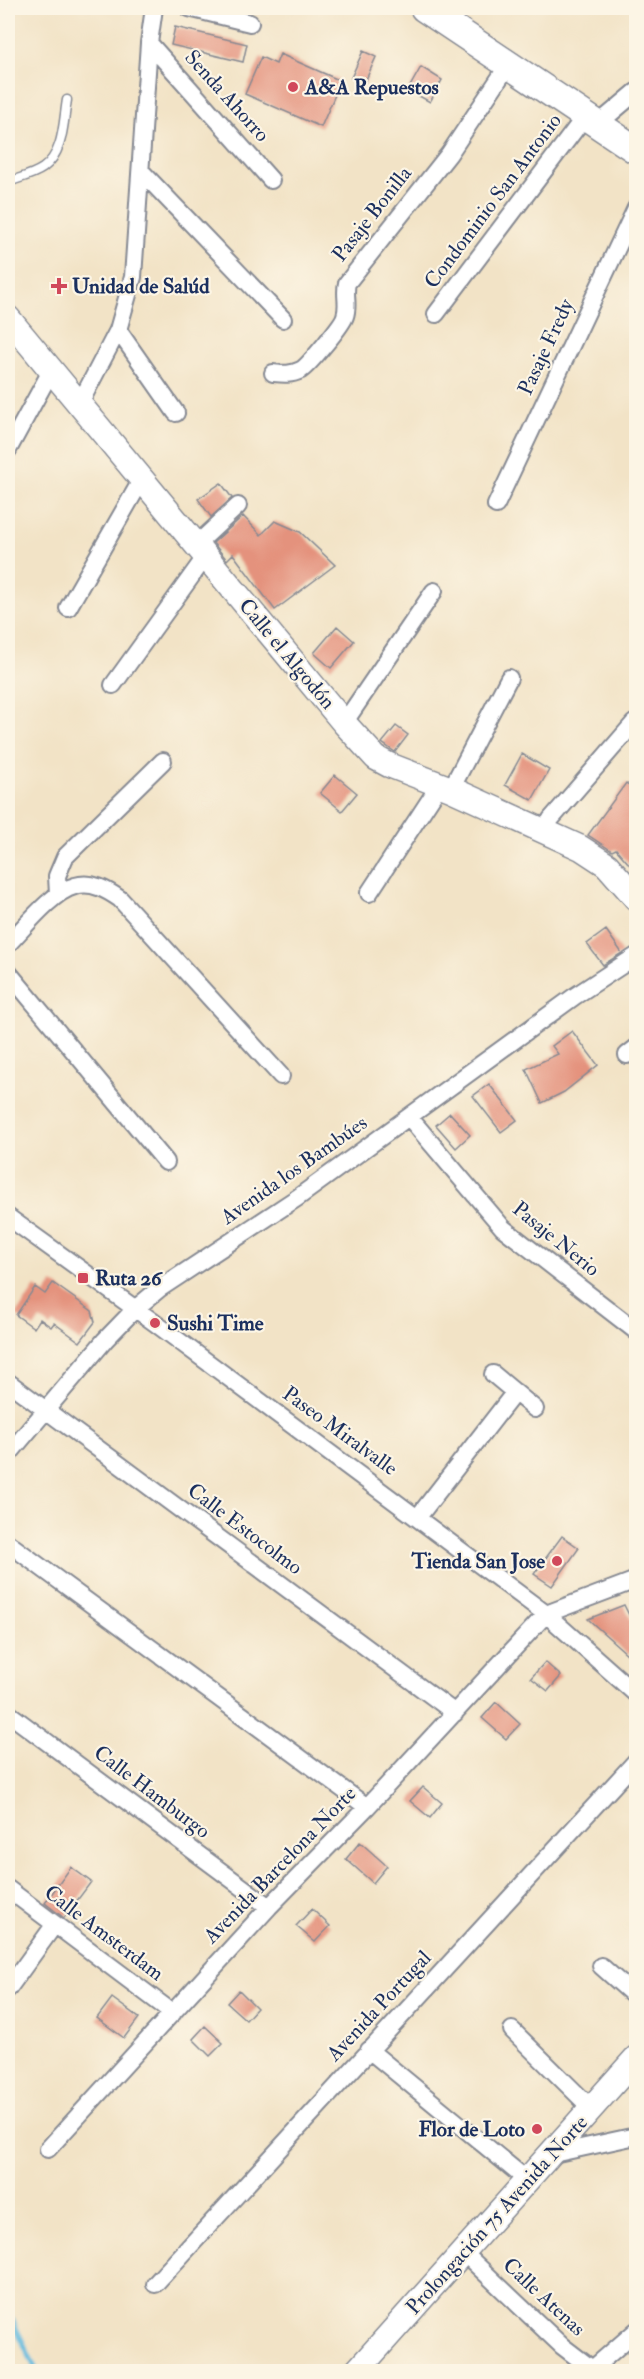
<svg xmlns="http://www.w3.org/2000/svg" width="644" height="2379" font-family="'IM FELL Double Pica',serif">
<style>
.lines{fill:none;stroke-linecap:round;stroke-linejoin:round}
.stream{stroke:#61bade;stroke-width:5}
.building{fill:#e4927d}
.lane-casing{stroke:#868992;stroke-width:11}
.street-casing{stroke:#868992;stroke-width:20}
.secondary-casing{stroke:#868992;stroke-width:27}
.primary-casing{stroke:#868992;stroke-width:30}
.lane{stroke:#fff;stroke-width:8}
.street{stroke:#fff;stroke-width:16}
.secondary{stroke:#fff;stroke-width:24}
.primary{stroke:#fff;stroke-width:27}
.poi-dot{fill:#d1495b;stroke:#fcf5e5;stroke-width:2}
.labels{text-anchor:middle;dominant-baseline:central;stroke-width:4.5;stroke-linejoin:round;paint-order:stroke}
.poi-label{font-size:21px;font-weight:bold;fill:#1b2f5e;stroke:#fcf5e5;text-anchor:start}
.street-label{font-size:21px;fill:#1b2f5e;stroke:#fcf5e5}
</style>
<rect width="100%" height="100%" fill="#fcf5e5"/>
<filter id="ink" filterUnits="userSpaceOnUse"><feTurbulence type="fractalNoise" baseFrequency=".0167" numOctaves="2"/><feDisplacementMap in="SourceGraphic" scale="12" xChannelSelector="R" yChannelSelector="G"/><feConvolveMatrix kernelMatrix="1 2 1 2 8 2 1 2 1" color-interpolation-filters="sRGB"/></filter>
<filter id="wash" filterUnits="userSpaceOnUse"><feTurbulence type="fractalNoise" baseFrequency=".008" numOctaves="4" result="noise"/><feDisplacementMap in="SourceGraphic" scale="24" xChannelSelector="R" yChannelSelector="G"/><feGaussianBlur stdDeviation="1.35" result="paint"/><feColorMatrix in="noise" values="0 0 0 0 0 0 0 0 0 0 0 0 0 0 0 0 0 1.4 0 .05"/><feComposite in="paint" operator="in"/></filter>
<g filter="url(#wash)">
<rect width="100%" height="100%" fill="#f2e3c6"/>
<g class="lines">
<path class="stream" d="M8,2311L37,2372"/>
</g>
<g id="blocks">
<path class="building" d="M175,27L247,44L243,62L171,45Z
M363,51L376,57L364,84L351,78Z
M280,54L341,81L321,127L245,94L261,57L276,64Z
M421,67L442,80L430,102L408,90Z
M221,483L232,498L211,517L198,499Z
M243,516L261,535L275,521L300,532L335,565L275,610L233,554L227,560L213,543Z
M337,626L354,641L331,668L314,653Z
M396,726L408,735L395,752L382,743Z
M522,754L549,770L532,800L505,785Z
M335,775L357,793L342,811L320,793Z
M626,783L636,791V872L616,849L612,851L588,835Z
M606,930L622,953L603,965L587,944Z
M572,1031L598,1065L564,1092L542,1103L526,1069L558,1054L552,1046Z
M489,1084L517,1120L501,1132L473,1096Z
M450,1113L470,1135L456,1148L436,1125Z
M53,1283L92,1311L95,1322L80,1342L54,1323L51,1327L40,1319L34,1328L16,1315L35,1287L45,1294Z
M562,1536L579,1548L552,1586L534,1574Z
M624,1605L636,1629V1646L628,1655L588,1619Z
M545,1662L561,1676L548,1691L531,1678Z
M496,1702L520,1724L506,1739L482,1718Z
M423,1787L442,1803L430,1818L410,1801Z
M360,1842L387,1866L373,1883L346,1859Z
M71,1867L91,1882L64,1918L45,1903Z
M312,1909L330,1926L315,1942L296,1926Z
M239,1990L257,2008L246,2020L227,2003Z
M112,1998L139,2018L124,2038L97,2018Z
M205,2026L223,2043L210,2056L193,2039Z"/>
</g>
</g>
<g filter="url(#ink)">
<use href="#blocks" fill-opacity="0" stroke="#868992" stroke-width="1.5"/>
<g class="lines">
<defs>
<path id="lane" d="M8,182C19,178 33,175 43,168C64,153 63,123 67,100"/>
<path id="street" d="M189,8L250,23
M149,43L271,180
M598,124L636,92
M141,171L283,319
M436,314L586,115
M118,330L176,413
M273,373C283,374 291,375 301,370C308,366 343,324 345,316C349,305 344,294 347,283L449,154L509,64
M79,405L118,330L133,277L149,43L154,8
M8,450L51,371
M496,505L636,208
M196,545L238,506
M68,608L142,479
M113,685L206,556
M344,723L434,591
M451,789L509,678
M544,831L551,819L634,723
M369,893L439,786
M58,894L57,876L65,857L163,761
M8,944C24,928 53,891 75,886C92,881 107,890 120,899L281,1076
M8,972L166,1162
M627,1055L636,1048
M409,1117L503,1228L636,1331
M8,1217L155,1323L546,1614L636,1694
M493,1374L535,1409
M8,1382L455,1713
M8,1455L105,1340L135,1309L159,1289L297,1198L575,996L636,956
M418,1517L515,1392
M8,1543L367,1807
M8,1713L269,1907
M8,1889L173,2013
M601,1966L636,1997
M8,1989L55,1924
M512,2030L592,2109
M369,2050L528,2181
M48,2149L269,1907L367,1807L546,1614L636,1580
M553,2154L636,2136
M464,2253L562,2346L596,2372
M155,2284L636,1761
M589,2372L636,2331"/>
<path id="secondary" d="M8,318L344,723L376,758L389,765L451,789L581,848L607,865L636,898
M356,2372L636,2058"/>
<path id="primary" d="M424,8L636,150"/>
</defs>
<use href="#lane" class="lane-casing"/>
<use href="#street" class="street-casing"/>
<use href="#secondary" class="secondary-casing"/>
<use href="#primary" class="primary-casing"/>
<use href="#lane" class="lane"/>
<use href="#street" class="street"/>
<use href="#secondary" class="secondary"/>
<use href="#primary" class="primary"/>
</g>
</g>
<g class="poi-dot">
<circle cx="293" cy="87" r="6"/>
<path d="M56 277h6v6h6v6h-6v6h-6v-6h-6v-6h6z"/>
<rect x="77" y="1272" width="12" height="12" rx="3"/>
<circle cx="155" cy="1323" r="6"/>
<circle cx="557" cy="1561" r="6"/>
<circle cx="537" cy="2129" r="6"/>
</g>
<g class="labels">
<g class="poi-label">
<text x="305" y="87">A&amp;A Repuestos</text>
<text x="72" y="286">Unidad de Salúd</text>
<text x="95" y="1278">Ruta 26</text>
<text x="167" y="1323">Sushi Time</text>
<text x="545" y="1561" text-anchor="end">Tienda San Jose</text>
<text x="525" y="2129" text-anchor="end">Flor de Loto</text>
</g>
<g class="street-label">
<text transform="translate(227 96) rotate(48)">Senda Ahorro</text>
<text transform="translate(493 201) rotate(-53)">Condominio San Antonio</text>
<text transform="translate(372 214) rotate(-52)">Pasaje Bonilla</text>
<text transform="translate(546 347) rotate(-65)">Pasaje Fredy</text>
<text transform="translate(287 654) rotate(50)">Calle el Algodón</text>
<text transform="translate(294 1170) rotate(-35)">Avenida los Bambúes</text>
<text transform="translate(556 1239) rotate(39)">Pasaje Nerio</text>
<text transform="translate(340 1431) rotate(36)">Paseo Miralvalle</text>
<text transform="translate(245 1529) rotate(37)">Calle Estocolmo</text>
<text transform="translate(152 1792) rotate(37)">Calle Hamburgo</text>
<text transform="translate(280 1865) rotate(-46)">Avenida Barcelona Norte</text>
<text transform="translate(104 1933) rotate(37)">Calle Amsterdam</text>
<text transform="translate(379 2006) rotate(-47)">Avenida Portugal</text>
<text transform="translate(497 2215) rotate(-48)">Prolongación 75 Avenida Norte</text>
<text transform="translate(544 2297) rotate(43)">Calle Atenas</text>
</g>
</g>
<rect width="644" height="2379" fill="none" stroke="#fcf5e5" stroke-width="30"/>
</svg>
